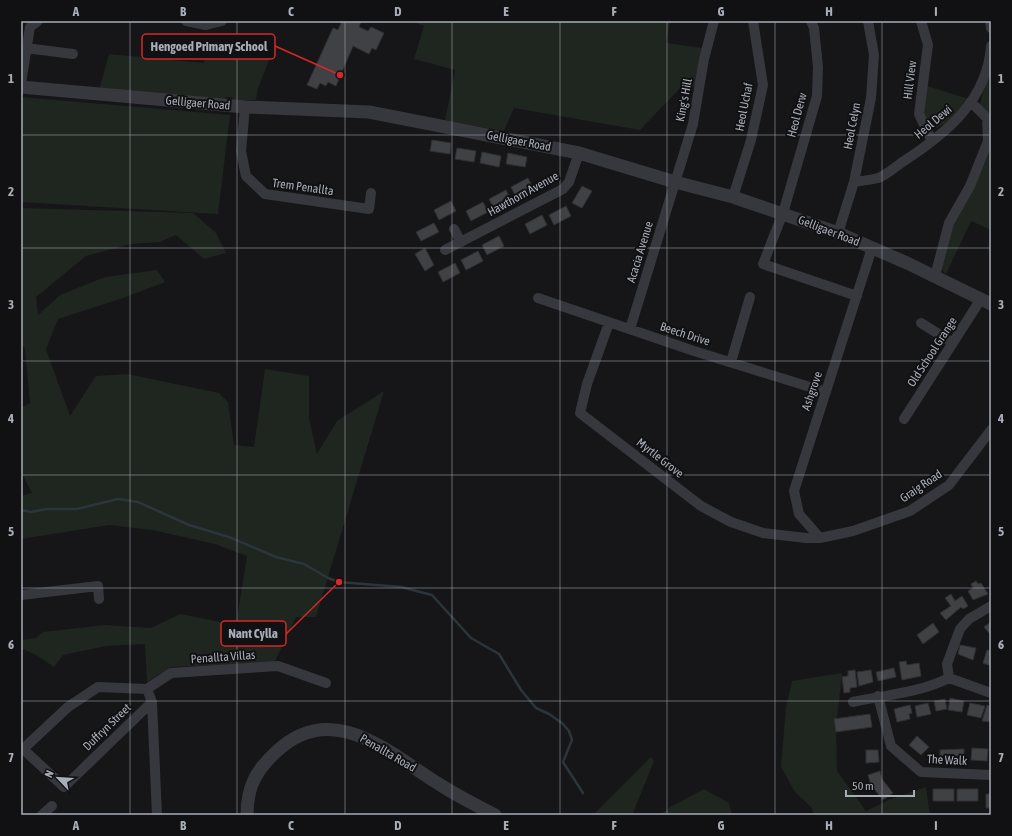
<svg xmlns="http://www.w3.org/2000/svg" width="1012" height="836" font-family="'Asap Condensed',sans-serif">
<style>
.green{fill:#1e261f}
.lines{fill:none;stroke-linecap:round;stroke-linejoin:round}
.stream{stroke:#2c353c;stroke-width:2.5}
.building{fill:#404145;stroke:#303034}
.minor{stroke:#37383d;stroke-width:10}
.tertiary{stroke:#37383d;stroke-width:13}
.grid{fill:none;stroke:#a8adb8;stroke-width:1;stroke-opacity:0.55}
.labels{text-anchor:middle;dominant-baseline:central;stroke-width:4;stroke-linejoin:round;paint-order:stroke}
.street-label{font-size:12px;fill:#a8adb8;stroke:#111113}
.leader{fill:none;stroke:#d62828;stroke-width:1.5}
.callout-dot{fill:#d62828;stroke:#111113;stroke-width:1.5}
.callout{fill:#111113;stroke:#d62828;stroke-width:1.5}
.callout-label{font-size:13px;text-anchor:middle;font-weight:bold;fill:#a8adb8}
.neatline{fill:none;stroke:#a8adb8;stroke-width:1.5}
.grid-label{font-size:13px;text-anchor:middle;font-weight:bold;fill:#a8adb8}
</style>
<rect width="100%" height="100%" fill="#161618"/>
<path class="green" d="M411,21H670L666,43L702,48L697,88L689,87L685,83L640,130L514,108L504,131L445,121L455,70L414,59L424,26Z
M230,41L270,58L258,88L256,100H234L232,97H226L222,102L99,90L109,54L204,63L206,48L226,49Z
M991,62V230L971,221L946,274L943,271L942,265L947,235L990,141L980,104Z
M924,85L969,99C959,111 947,127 931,129L922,118Z
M21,97L230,115L218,214L21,202Z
M21,208L193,213L216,233L226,253L204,259L176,235L160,242L131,244L86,256L36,297L38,315L60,295L105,277L157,270L165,282L123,298L58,319L46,349L70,416L96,376L127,374L219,393L228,402L234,445L254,447L265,369L309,376V419L317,454L337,421L384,391L316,617H296L274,663L171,667L147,682L145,644L106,646L63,655L54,667L36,655L21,648V640L36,638L43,632L105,625L151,628L180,614L236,625L247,556L215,544L152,530L109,525L21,539V496L32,493L21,472V408L30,403L25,349L21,342Z
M842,673L836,728L837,771L866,811L891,799L926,787L930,815H814L811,807L795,792L781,767L786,707L792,681Z
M651,757L654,761L633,813L646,815H593Z
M704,789L729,803L732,815H660L670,807Z"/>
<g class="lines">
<path class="stream" d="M21,510L31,512L47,509H77L118,499L138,502L189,525L229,537L276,557L304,564L328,578L339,582L401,587L432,595L471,638L499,654L521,690L536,708L549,714L562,723L569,731L572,740L563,762L583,793"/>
</g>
<path class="building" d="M342,21H361L359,27L368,31L371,27L384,33L376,50L372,48L369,54L353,46L336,86L328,82L326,86L320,83L317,89L307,85L333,28L338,30Z
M432,140L451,143L450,154L430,151Z
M457,148L476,151L474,162L455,159Z
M482,152L501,156L499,167L480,163Z
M508,153L527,157L525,167L506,164Z
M528,178L533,188L516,197L511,187Z
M582,186L592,191L582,208L572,203Z
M506,190L511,200L494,209L489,199Z
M451,201L456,211L439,220L434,210Z
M483,202L488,212L471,221L466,211Z
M566,206L571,216L554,225L549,215Z
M542,215L547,225L530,234L525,224Z
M434,223L439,232L421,241L416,232Z
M499,236L504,246L487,255L482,245Z
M425,248L434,265L425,271L415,254Z
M478,251L483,261L466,270L461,260Z
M455,263L460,273L443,282L438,272Z
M976,581L978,584L981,583L988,594L973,600L968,591L973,588L971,584Z
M951,594L955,601L962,596L968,606L963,609L961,607L946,620L940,613L951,606L945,598Z
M991,622V632L989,633L984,627Z
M933,623L939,632L923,644L917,635Z
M960,645L976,648L973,660L958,654Z
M987,650L991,651V666L983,663Z
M906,661L907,665L919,663L921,676L902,680L899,662Z
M894,668L896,677L878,681L876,672Z
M855,670L857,687L850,688V692L844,693L842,677L848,676V671Z
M871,670L873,682L859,686L857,672Z
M950,698L964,701L962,712L948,710Z
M945,699L947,709L936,711L934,701Z
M928,703L931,714L917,717L915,706Z
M970,703L985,706L981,718L967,715Z
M910,705L912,713L909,714L910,719L897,722L894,709Z
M987,705L991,707V722L982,721Z
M870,714L872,727L836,732L834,719Z
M917,736L929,747L921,755L909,745Z
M972,748L988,749L987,761L971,760Z
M964,749V761H959L958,760L940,762V750Z
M866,750H878L879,762L866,763Z
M880,771L882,779L893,793L883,800L871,785L868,775Z
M933,789H954V801H933Z
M957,789H978V801H957Z
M986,794H991V808H986Z"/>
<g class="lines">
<path class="minor" d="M186,21L206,25L222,21
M811,21L814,28L818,67L817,96L783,213L763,264L857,296
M921,21L928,45L919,114L932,141
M990,21L991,28
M26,48L73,54
M21,83L30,27L38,21
M245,107L241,151L246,176L265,194L369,209L371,193
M854,182C862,181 870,180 878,178C887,175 896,166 904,161C947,133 987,100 991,46
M733,197L751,140L763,85L753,21
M454,229L461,242
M838,233L854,182L871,98L874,55L868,21
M445,250L563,189L569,182L579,153
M935,276L949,223L970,186L988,141L987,118L971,102
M538,298L694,351L826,392
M609,323L587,384L580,413L701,506L731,522L763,533L806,538H820L853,531L910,511L949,485L991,430
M921,323L953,343
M630,329L693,124L704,59L714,21
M731,362L750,297
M904,419L981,299
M820,538L799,514L794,491L872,248
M21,595L98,586L99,599
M991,606L969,619L960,629L947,664L949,678L991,693
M147,689L171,673L278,666L326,683
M878,696L891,746L921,772L991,775
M152,702L64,787L23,749L68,707L98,687L147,689L152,702L157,815
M853,702C885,695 919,693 949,678
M42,815L52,806"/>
<path class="tertiary" d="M21,87L245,107L369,112L579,153L675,182L733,197L838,233L907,263L991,304
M247,815C247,787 256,770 277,751C333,699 389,753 439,784C457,796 476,805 495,815"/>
</g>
<path class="grid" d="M130,21V815M237,21V815M345,21V815M452,21V815M560,21V815M667,21V815M775,21V815M882,21V815M21,135H991M21,248H991M21,361H991M21,475H991M21,588H991M21,701H991"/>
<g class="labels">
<g class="street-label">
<text transform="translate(910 80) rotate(-83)">Hill View</text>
<text transform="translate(684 100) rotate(-79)">King's Hill</text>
<text transform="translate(198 103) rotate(5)">Gelligaer Road</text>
<text transform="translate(744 107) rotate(-79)">Heol Uchaf</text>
<text transform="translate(797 115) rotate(-75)">Heol Derw</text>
<text transform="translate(933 122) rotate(-40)">Heol Dewi</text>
<text transform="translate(852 126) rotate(-79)">Heol Celyn</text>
<text transform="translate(519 141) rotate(11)">Gelligaer Road</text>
<text transform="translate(303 187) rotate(8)">Trem Penallta</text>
<text transform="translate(523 194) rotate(-29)">Hawthorn Avenue</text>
<text transform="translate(829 231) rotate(21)">Gelligaer Road</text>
<text transform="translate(640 252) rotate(-73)">Acacia Avenue</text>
<text transform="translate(685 334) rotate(18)">Beech Drive</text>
<text transform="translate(932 352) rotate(-57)">Old School Grange</text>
<text transform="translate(812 391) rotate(-71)">Ashgrove</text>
<text transform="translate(660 458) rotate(38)">Myrtle Grove</text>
<text transform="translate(921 486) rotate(-34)">Graig Road</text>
<text transform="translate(223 657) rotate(-4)">Penallta Villas</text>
<text transform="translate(107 727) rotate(-44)">Duffryn Street</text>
<text transform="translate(388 753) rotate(30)">Penallta Road</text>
<text transform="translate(947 760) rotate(3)">The Walk</text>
</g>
</g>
<path class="leader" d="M340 75L275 46M339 582L286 634"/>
<g class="callout-dot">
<circle cx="340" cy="75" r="4"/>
<circle cx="339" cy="582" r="4"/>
</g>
<g class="callout">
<rect x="142" y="34" width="133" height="25" rx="4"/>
<rect x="221" y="621" width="65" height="25" rx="4"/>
</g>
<g class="callout-label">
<text x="209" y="51">Hengoed Primary School</text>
<text x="253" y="638">Nant Cylla</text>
</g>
<rect width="1012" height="836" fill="none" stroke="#111113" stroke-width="44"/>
<g transform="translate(58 778) rotate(295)" stroke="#111113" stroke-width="3" paint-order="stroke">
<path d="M0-3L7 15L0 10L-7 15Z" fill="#a8adb8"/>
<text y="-6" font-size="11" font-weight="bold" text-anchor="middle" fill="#a8adb8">N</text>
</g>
<path d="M846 790v6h68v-6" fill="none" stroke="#a8adb8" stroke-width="2"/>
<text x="852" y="790" font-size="12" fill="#a8adb8" stroke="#111113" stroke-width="3" paint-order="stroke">50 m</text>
<rect x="22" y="22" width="968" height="792" class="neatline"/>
<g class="grid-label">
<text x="76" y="16">A</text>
<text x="183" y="16">B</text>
<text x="291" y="16">C</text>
<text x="398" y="16">D</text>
<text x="506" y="16">E</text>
<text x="614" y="16">F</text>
<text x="721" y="16">G</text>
<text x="829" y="16">H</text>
<text x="936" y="16">I</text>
<text x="11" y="83">1</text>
<text x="1001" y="83">1</text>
<text x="11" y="196">2</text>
<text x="1001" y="196">2</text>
<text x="11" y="309">3</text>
<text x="1001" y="309">3</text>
<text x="11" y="423">4</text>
<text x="1001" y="423">4</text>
<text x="11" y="536">5</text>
<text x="1001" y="536">5</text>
<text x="11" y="649">6</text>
<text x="1001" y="649">6</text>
<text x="11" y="762">7</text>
<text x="1001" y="762">7</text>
<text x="76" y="830">A</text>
<text x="183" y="830">B</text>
<text x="291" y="830">C</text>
<text x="398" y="830">D</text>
<text x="506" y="830">E</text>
<text x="614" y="830">F</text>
<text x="721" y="830">G</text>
<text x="829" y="830">H</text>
<text x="936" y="830">I</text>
</g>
</svg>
